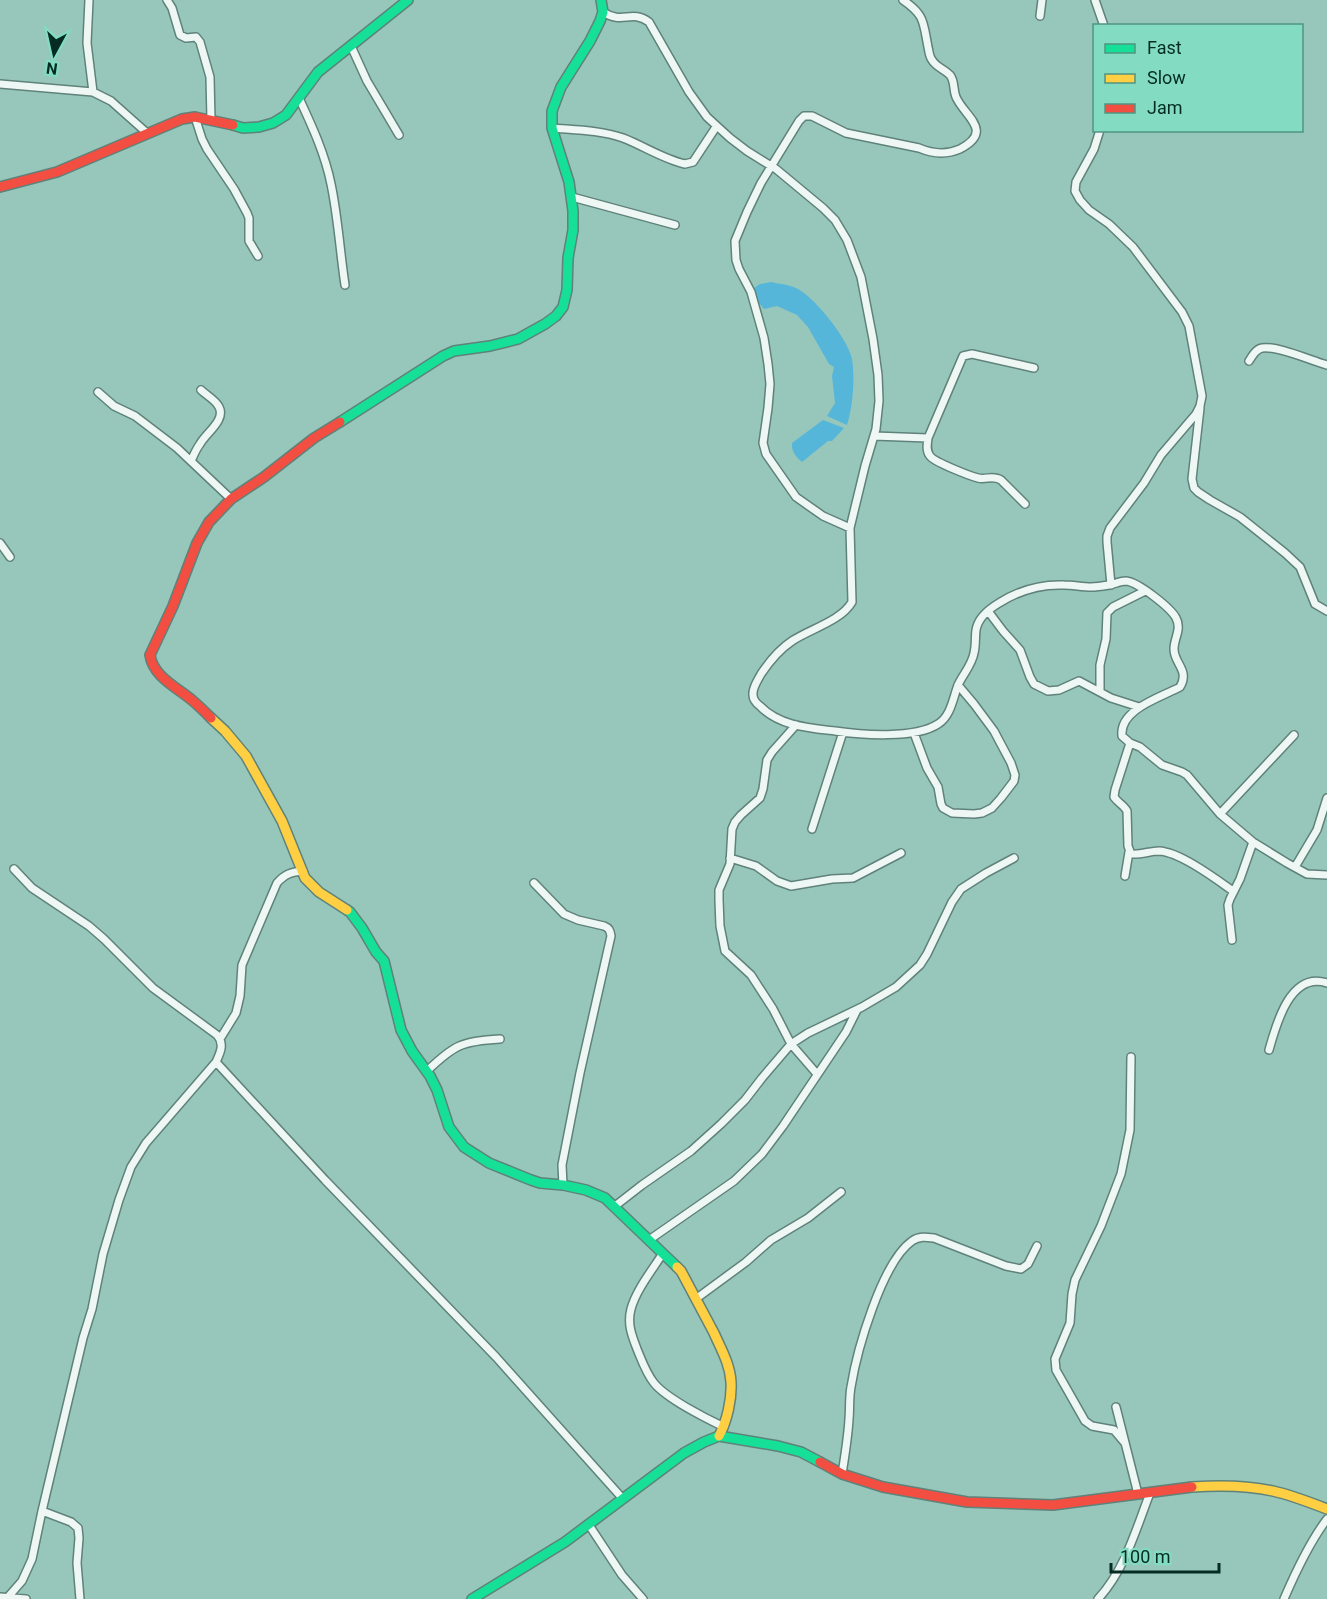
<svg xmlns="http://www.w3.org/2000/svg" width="1327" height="1599" font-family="Roboto,sans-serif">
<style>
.water{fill:#56b6da}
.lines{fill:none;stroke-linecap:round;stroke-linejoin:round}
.street-casing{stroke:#5f827a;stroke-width:10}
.fast-casing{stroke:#5f827a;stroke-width:12}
.slow-casing{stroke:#5f827a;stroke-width:12}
.jam-casing{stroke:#5f827a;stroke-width:12}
.street{stroke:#eff7f5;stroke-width:7}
.fast{stroke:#16e098;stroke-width:9}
.slow{stroke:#ffcf43;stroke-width:9}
.jam{stroke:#f24e42;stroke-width:9}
</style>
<rect width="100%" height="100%" fill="#97c7ba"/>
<path class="water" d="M771,282C780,284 791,285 798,289C816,299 848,339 852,359C855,378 853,406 847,425L827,416L835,403L832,376L834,367L829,364L808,327L797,315L777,306L764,309L759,303L754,288L760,284Z
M823,420L844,428L832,441H828L802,462C796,457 791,451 792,443Z"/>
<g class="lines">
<defs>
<path id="street" d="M89,0L87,43L93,92
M167,0L172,8L180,35L186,38L196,37L200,42L210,77L211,120
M1095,0L1104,26
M603,12C623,25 631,9 649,22L689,92L707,117L730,138L747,151L776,169L823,208L835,220L847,240L861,277L873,339L878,375L879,401L876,429L865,466L850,528L852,602C841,621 810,629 792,641C780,649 769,662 761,674C758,680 752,688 753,695C753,699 756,703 760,706C779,726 809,728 835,731C862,735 915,739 938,724C951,716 953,698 958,685C963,674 972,665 974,653C976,645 975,637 976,630C978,618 989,609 999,603C1018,591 1041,584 1064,585C1073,585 1082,587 1091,587C1097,587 1103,586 1109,585C1115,584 1120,581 1126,581C1138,582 1171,608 1176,618C1182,629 1174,638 1174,649C1174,664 1190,670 1180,687C1162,697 1119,709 1122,736L1130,743L1140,747L1162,765L1182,772L1187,775L1220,814L1253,842L1287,863L1307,874L1327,875
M1040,16L1042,0
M351,46L367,81L399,135
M0,84L93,92L111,101L147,133
M299,98C312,126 325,154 331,184C338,217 340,252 345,285
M195,117L202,139L207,149L234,189L247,213L249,218V241L258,256
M552,128C576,130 600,130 623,138C644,146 663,159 685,164L693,162L716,127
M1100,130L1094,149L1076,182L1075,191L1080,200L1089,210L1109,224L1133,247L1182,312L1189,326L1202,396L1200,406L1196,414L1161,455L1144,483L1110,528L1107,536V542L1111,585
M572,197L675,225
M1249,361C1252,356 1256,349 1262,348C1276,345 1312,361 1327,365
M98,392L114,406L135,416L177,448L231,499
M1200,408L1192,479L1194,488L1198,492L1210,500L1240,517L1285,553L1300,567L1315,604L1327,611
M874,436L928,438
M191,461C194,455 196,449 200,444C206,433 226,420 219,407C216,400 206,395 201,390
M1025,504L1001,480C993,475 986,480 978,478C970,476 934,462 930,456C926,451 927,445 928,438L963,356L972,354L1034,368
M850,528L823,516L796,497L766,454L763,443L768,408L770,384L768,364L764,338L751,292L739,269L736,260L735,241L747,212L761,183L799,121L804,116H812L846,133L919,148C933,154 946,155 960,149C995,131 964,116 956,97C953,90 955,81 950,75C944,69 936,67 932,60C929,56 929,51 928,47C923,22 925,15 903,0
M0,543L10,557
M988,611L1003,631L1020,650L1030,677L1034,684L1048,691L1059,690L1079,681L1111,698L1139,707
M1100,692V665L1106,639L1107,613L1113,607L1145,591
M796,725L772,752L767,760L763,789L760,798L741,815L735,822L732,829L730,864L719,890V900L720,926L725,951L751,975L773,1009L791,1044L817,1074
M914,733L927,768L938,787L941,804L943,808L952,813L974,814L982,813L992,808L1001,798L1014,781L1015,775L1011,763L994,731L974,704L958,685
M1130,743L1115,790L1114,797C1118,803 1124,805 1127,811L1128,846L1131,854C1141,855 1150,851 1159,851C1180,852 1216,879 1233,891
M1220,814L1294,735
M812,829L843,732
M730,858L756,866L777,881L791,886L832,879L853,878L901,853
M1295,867L1317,830L1327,798
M1125,876L1129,852
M534,883L564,914L578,920L604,926C609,928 610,930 611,936L580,1073L562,1165L563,1185
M1232,940L1228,905L1230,899L1240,879L1253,842
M220,1039L236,1013L240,996L242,965L277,883C285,874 291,872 303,871
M1269,1050C1276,1025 1290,971 1327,983
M216,1062L325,1180L496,1357L623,1499
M427,1071C454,1045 462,1041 500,1039
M615,1206L642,1185L691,1151L721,1124L745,1100L762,1078L791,1044L808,1033L862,1007L896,987L920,965L927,954L952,902L961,889L986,873L1014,858
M649,1240L734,1181L762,1154L783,1126L846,1032L857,1010
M663,1253C653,1269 636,1290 631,1309C627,1324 632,1336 637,1349C642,1361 646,1373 654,1383C666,1398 705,1418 724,1427
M697,1298L746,1262L771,1240L808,1218L841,1192
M1116,1407L1138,1494
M1125,1443L1114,1430L1092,1426L1085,1421L1056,1370L1055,1359L1070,1323L1072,1294L1075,1280L1101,1226L1121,1174L1130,1130L1131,1057
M842,1474C845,1455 848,1437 849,1419C850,1408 849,1397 851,1387C857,1350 882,1262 912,1241C919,1236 926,1237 934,1238L1006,1266L1021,1269L1028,1264L1037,1246
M42,1511L71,1522L78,1528L79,1538L77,1563L80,1599
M589,1525L622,1575L643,1599
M0,1597L26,1599
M8,1597L22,1581L32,1559L42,1511L83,1338L92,1309L103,1254L119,1200L131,1167L146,1143L216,1062C220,1053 225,1044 217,1035L153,988L104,939L89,926L32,888L14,869
M1098,1599C1125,1570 1136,1529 1150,1493
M1284,1599C1296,1571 1309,1543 1327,1519"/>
<path id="fast" d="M233,125L243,128L259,127L273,123L286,115L318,72L408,0
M340,422L443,356L454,351L490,346L518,339L545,324L556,316L563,307L567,290L568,258L573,230V211L569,182L552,128V111L561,87L590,41L600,21L603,12L601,0
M347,910L350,912L362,928L376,952L384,961L401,1030L412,1051L430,1076L437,1090L449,1127L464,1147L489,1163L531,1180L540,1183L563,1185L586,1190L605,1198L677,1267
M472,1599L565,1542L684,1453L704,1442L719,1436L778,1446L801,1452L820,1462"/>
<path id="slow" d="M211,718L225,731L246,756L282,821L305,878L319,892L347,910
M677,1267L681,1271C692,1292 703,1312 714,1333C721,1349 730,1364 731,1382C732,1399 727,1421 719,1436
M1192,1487C1220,1485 1246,1485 1273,1491C1291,1495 1309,1502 1327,1509"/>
<path id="jam" d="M0,187L57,172L182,119L195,117L233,125
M211,718C205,712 199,706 193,701C178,688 153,677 150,655L173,606L197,543L209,522L231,499L264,477L314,438L340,422
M820,1462L842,1474L883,1487L967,1502L1053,1505L1192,1487"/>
</defs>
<use href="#street" class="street-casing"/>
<use href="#fast" class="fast-casing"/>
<use href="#slow" class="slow-casing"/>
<use href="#jam" class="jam-casing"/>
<use href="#street" class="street"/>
<use href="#fast" class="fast"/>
<use href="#slow" class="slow"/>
<use href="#jam" class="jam"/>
</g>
<rect x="1093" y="24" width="210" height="108" fill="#83dbc2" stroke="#509582" stroke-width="1.5"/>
<rect x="1105" y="44" width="30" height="9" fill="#16e098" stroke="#509582" stroke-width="1.5"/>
<text x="1147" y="54" font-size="18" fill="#042c23">Fast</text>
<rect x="1105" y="74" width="30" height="9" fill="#ffcf43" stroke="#509582" stroke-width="1.5"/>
<text x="1147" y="84" font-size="18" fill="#042c23">Slow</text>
<rect x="1105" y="104" width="30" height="9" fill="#f24e42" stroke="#509582" stroke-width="1.5"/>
<text x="1147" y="114" font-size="18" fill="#042c23">Jam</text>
<g transform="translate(54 54) rotate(188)" stroke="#83dbc2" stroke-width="4.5" paint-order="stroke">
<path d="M0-4.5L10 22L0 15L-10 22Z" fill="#042c23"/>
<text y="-9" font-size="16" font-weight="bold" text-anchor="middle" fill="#042c23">N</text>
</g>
<path d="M1111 1563v9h108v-9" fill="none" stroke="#042c23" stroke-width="3"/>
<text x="1120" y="1563" font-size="18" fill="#042c23" stroke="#83dbc2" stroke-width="4.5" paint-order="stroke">100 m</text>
</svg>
